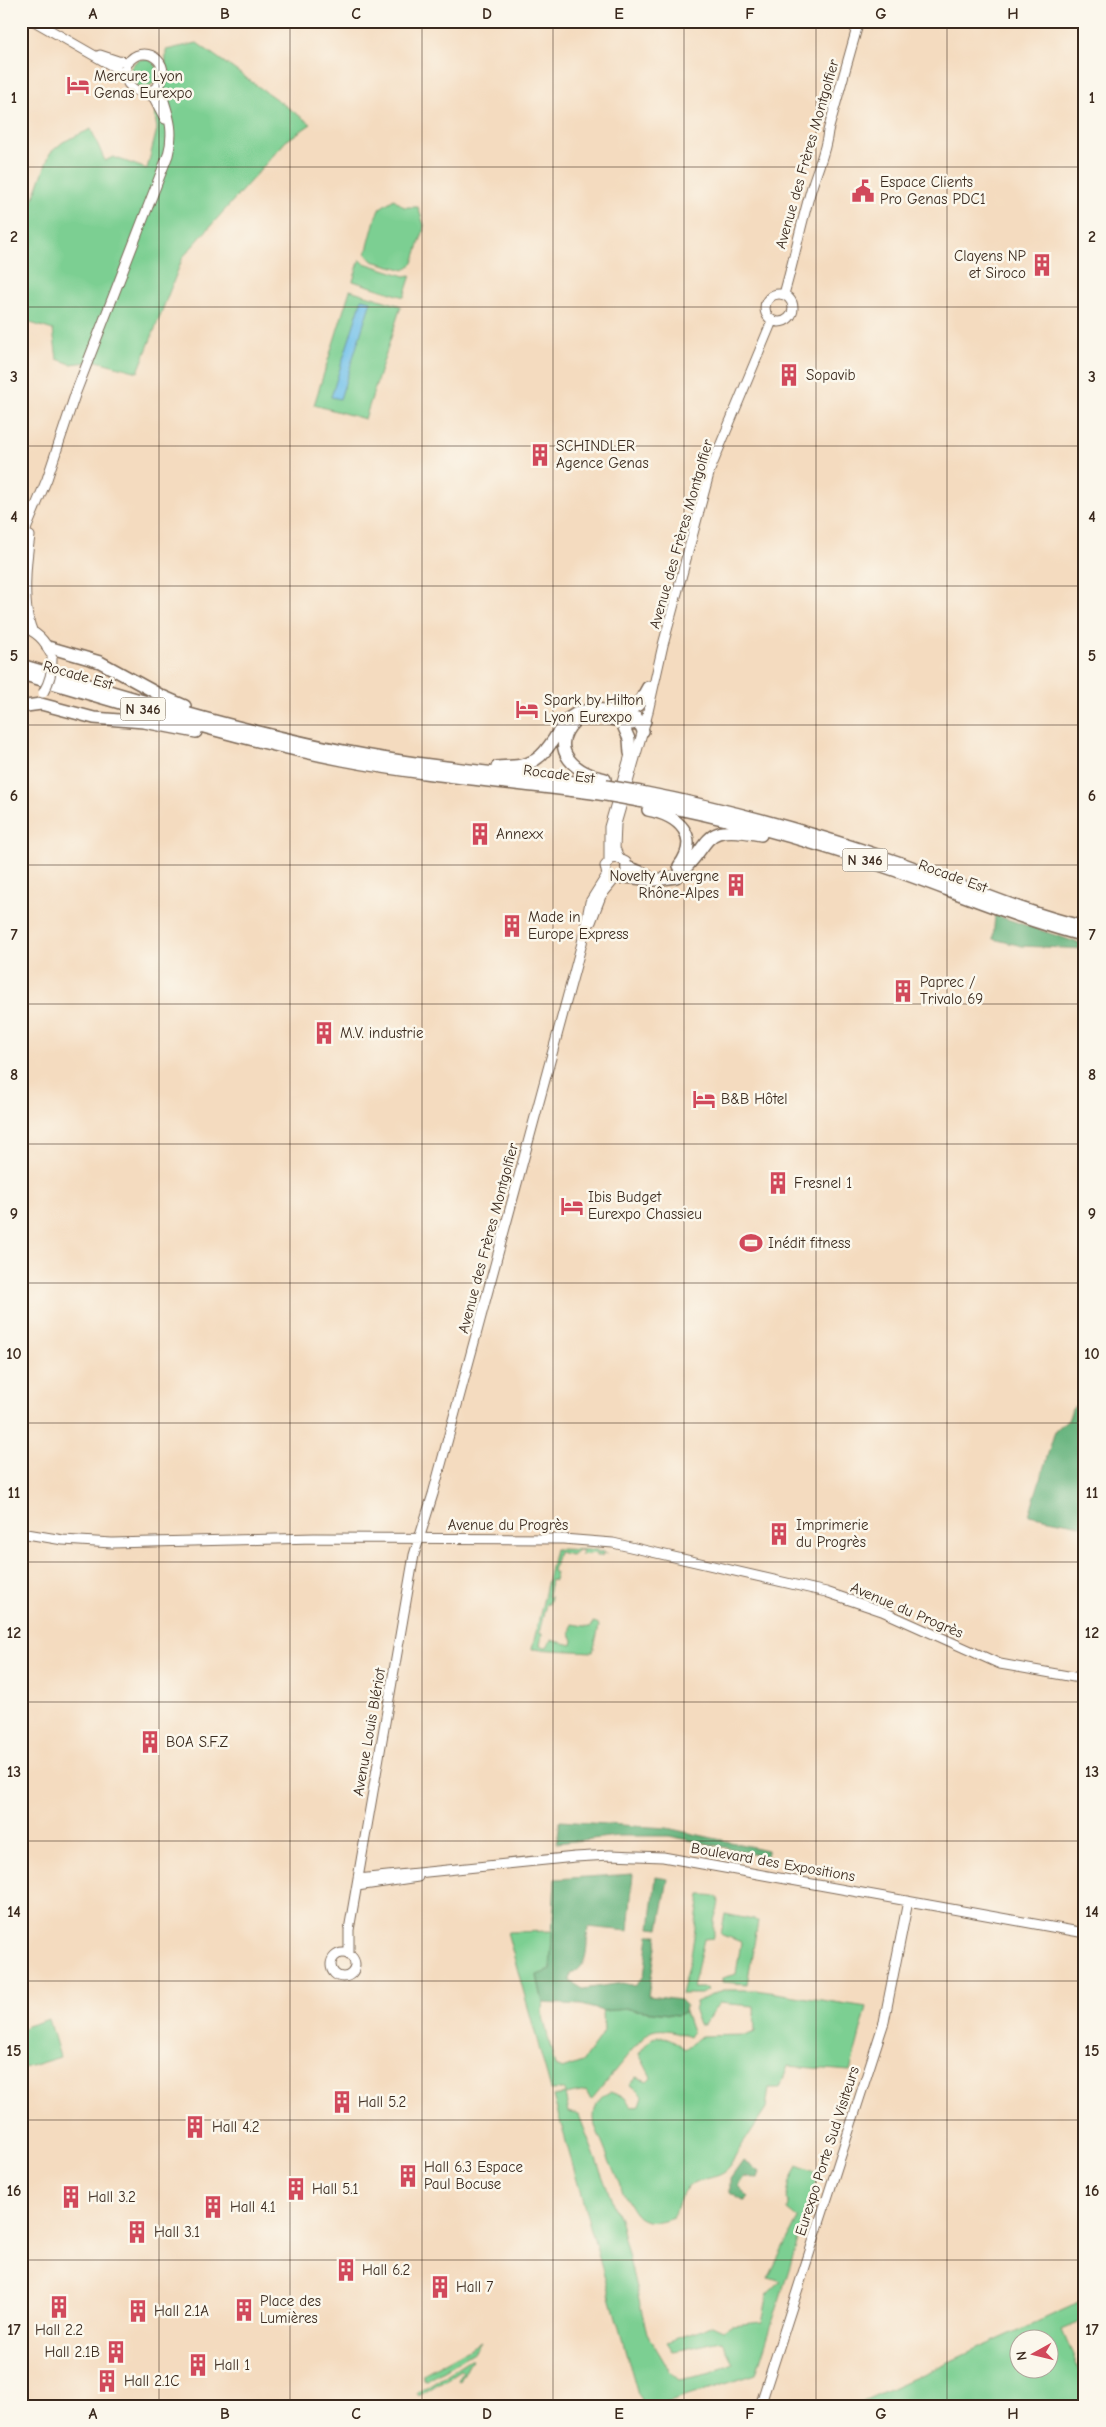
<svg xmlns="http://www.w3.org/2000/svg" width="1106" height="2427" font-family="'Comic Neue',sans-serif">
<style>
.green{fill:#7bcf92;stroke:#5b7c58;fill-rule:evenodd}
.forest{fill:#64b27c;stroke:#506e4d}
.water{fill:#6ec0ea;stroke:#547584}
.lines{fill:none;stroke-linecap:round;stroke-linejoin:round}
.secondary-casing{stroke:#7c6856;stroke-width:11}
.highway-casing{stroke:#7c6856;stroke-width:14}
.secondary{stroke:#fff;stroke-width:9}
.highway{stroke:#fff;stroke-width:11}
.secondary-bridge-casing{stroke:#7c6856;stroke-width:11;stroke-linecap:butt}
.highway-bridge-casing{stroke:#7c6856;stroke-width:14;stroke-linecap:butt}
.secondary-bridge{stroke:#fff;stroke-width:9}
.highway-bridge{stroke:#fff;stroke-width:11}
.grid{fill:none;stroke:#3b2a1e;stroke-width:1;stroke-opacity:0.55}
.labels{text-anchor:middle;dominant-baseline:central;stroke-width:5;stroke-linejoin:round;paint-order:stroke}
.shield{fill:#fbf7ec;stroke:#75685c;stroke-width:1}
.shield-label{font-size:14px;font-weight:bold;fill:#3b2a1e}
.poi-label{font-size:15px;fill:#3b2a1e;stroke:#fbf7ec;text-anchor:start}
.street-label{font-size:15px;fill:#3b2a1e;stroke:#fbf7ec}
.neatline{fill:none;stroke:#3b2a1e;stroke-width:2}
.grid-label{font-size:16px;text-anchor:middle;font-weight:bold;fill:#3b2a1e}
</style>
<rect width="100%" height="100%" fill="#fbf7ec"/>
<filter id="ink" filterUnits="userSpaceOnUse"><feTurbulence type="fractalNoise" baseFrequency=".02" numOctaves="2"/><feDisplacementMap in="SourceGraphic" scale="10" xChannelSelector="R" yChannelSelector="G"/><feConvolveMatrix kernelMatrix="1 2 1 2 8 2 1 2 1" color-interpolation-filters="sRGB"/></filter>
<filter id="wash" filterUnits="userSpaceOnUse"><feTurbulence type="fractalNoise" baseFrequency=".0096" numOctaves="4" result="noise"/><feDisplacementMap in="SourceGraphic" scale="20" xChannelSelector="R" yChannelSelector="G"/><feGaussianBlur stdDeviation="1.12" result="paint"/><feColorMatrix in="noise" values="0 0 0 0 0 0 0 0 0 0 0 0 0 0 0 0 0 1.4 0 .05"/><feComposite in="paint" operator="in"/></filter>
<g filter="url(#wash)">
<rect width="100%" height="100%" fill="#f4dbbf"/>
<path class="green" d="M197,43L311,124L286,141L183,257L138,372L97,361L71,364L57,359L53,330L21,320V239L28,232L27,216L50,153L63,142L91,129L105,161L113,157L147,169L157,129L155,116L165,88L166,50Z
M130 73a14 14 0 1 1 28 0a14 14 0 1 1-28 0Z
M394,199L404,207H418L424,225L423,232L413,263L405,270L372,261L366,254L376,216L380,208Z
M360,259L364,263L405,276L411,275L404,297L353,281Z
M350,290L401,306L365,419L314,405Z
M555,1549L597,1550L599,1553L600,1551L608,1554L603,1553L602,1556H597L596,1553L580,1555L583,1551L578,1550L572,1555L558,1552L553,1571L556,1573L554,1581L551,1580L548,1596L551,1597L549,1604H546L539,1633L542,1634L540,1646L547,1647L551,1640L572,1645L573,1640L570,1634L572,1624L591,1627L593,1622L597,1623L599,1626L593,1652L532,1649Z
M700,1895C719,1895 722,1896 716,1914C713,1921 714,1930 714,1938L704,1939L693,1988H706L707,1990L701,1994H681L692,1950Z
M725,1914L758,1921L747,1984L722,1982V1978L736,1974L741,1942L721,1934Z
M553,1931L550,1970L537,1976L543,2003L542,2012L555,2066L562,2069L582,2062L604,2032L603,2011L628,2009L677,2015L685,2012L692,2032L689,2037C677,2032 664,2027 652,2031C642,2034 602,2088 591,2100L586,2091L565,2095L569,2112L579,2115L620,2222L647,2333L671,2373L679,2380L712,2373L733,2363L722,2341C705,2343 691,2349 672,2351L666,2342L697,2332L712,2325L723,2330L731,2325L762,2322L768,2293L780,2282L768,2278L798,2218L788,2210L789,2203L786,2199L790,2181L797,2165L819,2174L756,2374L657,2406H646L638,2395L553,2096L565,2094L564,2089L551,2090L507,1932Z
M723,1990H756L867,2007L850,2071L788,2066L780,2088H769L766,2109L735,2156C724,2185 703,2172 686,2189C679,2195 678,2209 673,2217C662,2221 650,2225 639,2217C626,2207 603,2144 595,2126C592,2112 596,2098 610,2092L624,2097L632,2107L640,2105L643,2096L630,2085L637,2077L647,2081L651,2077L639,2054C653,2031 666,2033 685,2049L701,2036L747,2035L755,2032L754,2006L719,2003L704,2025H699L694,2011L696,2002Z
M49,2019L60,2057L21,2069V2031L27,2026Z
M1085,2300V2320L1062,2330L1085,2384V2406H852ZM1018,2340H1048V2370H1018Z
M481,2342L475,2351L427,2380L423,2379V2374Z
M470,2359H472L460,2382L458,2381L463,2372L460,2370L419,2396L417,2393Z"/>
<path class="forest" d="M995,915L1085,945V949L1022,946L993,939Z
M1083,1401L1085,1526L1029,1515L1055,1431L1069,1418L1072,1408Z
M560,1821L667,1828L767,1850V1856L669,1836H618L557,1843Z
M633,1874L628,1931L588,1927C586,1944 590,1967 571,1974L570,1981L583,1989L622,1983L635,1986L644,1976L649,1935H658L648,1996L680,2000L686,2006L685,2012L678,2015L628,2009L603,2011L581,2005L543,2003L537,1975L550,1970L555,1879Z
M656,1877L668,1879L659,1929L650,1928Z
M743,2161L760,2172L758,2178L744,2177L738,2186L749,2197L745,2201L730,2192V2179Z"/>
<path class="water" d="M362,299L371,301L340,399L331,397Z"/>
</g>
<g filter="url(#ink)">
<g class="lines">
<defs>
<path id="secondary" d="M34,21L116,68L126,78
M125 73a19 19 0 1 1 38 0a19 19 0 1 1-38 0Z
M100,55L118,61L129,62
M145,92L154,98L165,119
M765 308a14 14 0 1 1 28 0a14 14 0 1 1-28 0Z
M784,294C794,260 801,224 811,190C817,169 826,152 828,131L859,21
M30,536C26,562 22,607 32,630
M21,552L27,527L47,479L76,392L168,155C176,126 166,111 159,84
M21,626C35,631 45,639 50,653
M619,858L615,848L616,824L647,716L663,645L710,470L772,321
M609,860V827L632,748
M591,922L601,896L614,880L620,879L626,873V862L618,858L611,859L605,866L607,875L614,880
M21,1533L63,1540L112,1543L314,1538L563,1539L613,1543L826,1592L882,1611L1000,1664L1085,1679
M358,1879L575,1857L610,1855L663,1857L1085,1933
M357,1886L418,1877
M331 1965a12 12 0 1 1 24 0a12 12 0 1 1-24 0Z
M349,1955V1930L414,1555L433,1494L582,943L590,902L607,875
M760,2406L884,2022L908,1901"/>
<path id="highway" d="M48,647L100,662L162,696L185,706
M21,665C136,699 251,735 370,756C448,770 528,775 606,786
M21,674C128,705 234,739 343,760C430,777 518,783 606,795
M26,706L41,704L94,718L144,722L196,732
M624,713L638,705L648,687
M598,716L632,724L645,721
M574,722C547,750 577,774 605,779
M622,723L629,739L630,753
M497,767C509,766 524,767 535,760C545,754 551,743 557,734C561,729 565,722 569,718C586,704 618,710 637,718L643,731
M641,792C729,809 814,833 898,862C960,884 1021,912 1085,927
M639,801C725,817 809,840 891,869C956,892 1019,919 1085,936
M648,810C679,816 701,836 679,866
M627,867L646,874
M624,877L655,880L676,877C715,845 696,822 761,835"/>
</defs>
<use href="#secondary" class="secondary-casing"/>
<use href="#highway" class="highway-casing"/>
<use href="#secondary" class="secondary"/>
<use href="#highway" class="highway"/>
<defs>
<path id="secondary-bridge" d="M43,693C50,681 52,672 52,658"/>
<path id="highway-bridge" d="M606,786L641,792
M606,795L639,801"/>
</defs>
<use href="#secondary-bridge" class="secondary-bridge-casing"/>
<use href="#highway-bridge" class="highway-bridge-casing"/>
<use href="#secondary-bridge" class="secondary-bridge"/>
<use href="#highway-bridge" class="highway-bridge"/>
</g>
</g>
<path class="grid" d="M159,21V2406M290,21V2406M422,21V2406M553,21V2406M684,21V2406M816,21V2406M947,21V2406M21,167H1085M21,307H1085M21,446H1085M21,586H1085M21,725H1085M21,865H1085M21,1004H1085M21,1144H1085M21,1283H1085M21,1423H1085M21,1562H1085M21,1702H1085M21,1841H1085M21,1981H1085M21,2120H1085M21,2260H1085"/>
<defs>
<symbol id="hotel-bare" viewBox="-9 -9 18 18"><path d="M-6-4.5h1.5V1H6V5H4.5V3h-9V5H-6ZM-4 0a1.8 1.8 0 1 1 3.6 0ZM.5 0V-2.5h3Q6-2.5 6 0Z" fill="#d1495b" stroke="#fbf7ec" stroke-width="2.5" paint-order="stroke"/></symbol>
<symbol id="civic-bare" viewBox="-9 -9 18 18"><path d="M-.6-6.5H3V-4.5H.6V-3L4-1V1h2V6H-6V1h2V-1L-.6-3ZM-1.2 2.5V6h2.4V2.5Z" fill="#d1495b" stroke="#fbf7ec" stroke-width="2.5" paint-order="stroke"/></symbol>
<symbol id="building-bare" viewBox="-9 -9 18 18"><path d="M-4-6H4V6H1V3H-1V6H-4ZM-2.5-4.3h1.7v1.8h-1.7ZM.8-4.3h1.7v1.8H.8ZM-2.5-1h1.7V.8h-1.7ZM.8-1h1.7V.8H.8Z" fill="#d1495b" stroke="#fbf7ec" stroke-width="2.5" paint-order="stroke"/></symbol>
<symbol id="stadium-bare" viewBox="-9 -9 18 18"><path d="M0-5a6.5 5 0 1 0 0 10a6.5 5 0 1 0 0-10ZM-3.5-1.8h7v3.6h-7Z" fill="#d1495b" stroke="#fbf7ec" stroke-width="2.5" paint-order="stroke"/></symbol>
</defs>
<g fill-rule="evenodd">
<use href="#hotel-bare" x="62" y="69" width="32" height="32"/>
<use href="#civic-bare" x="847" y="175" width="32" height="32"/>
<use href="#building-bare" x="1026" y="249" width="32" height="32"/>
<use href="#building-bare" x="773" y="359" width="32" height="32"/>
<use href="#building-bare" x="524" y="439" width="32" height="32"/>
<use href="#hotel-bare" x="511" y="693" width="32" height="32"/>
<use href="#building-bare" x="464" y="818" width="32" height="32"/>
<use href="#building-bare" x="720" y="869" width="32" height="32"/>
<use href="#building-bare" x="496" y="910" width="32" height="32"/>
<use href="#building-bare" x="887" y="975" width="32" height="32"/>
<use href="#building-bare" x="308" y="1017" width="32" height="32"/>
<use href="#hotel-bare" x="688" y="1083" width="32" height="32"/>
<use href="#building-bare" x="762" y="1167" width="32" height="32"/>
<use href="#hotel-bare" x="556" y="1190" width="32" height="32"/>
<use href="#stadium-bare" x="735" y="1227" width="32" height="32"/>
<use href="#building-bare" x="763" y="1518" width="32" height="32"/>
<use href="#building-bare" x="134" y="1726" width="32" height="32"/>
<use href="#building-bare" x="326" y="2086" width="32" height="32"/>
<use href="#building-bare" x="179" y="2111" width="32" height="32"/>
<use href="#building-bare" x="392" y="2160" width="32" height="32"/>
<use href="#building-bare" x="280" y="2173" width="32" height="32"/>
<use href="#building-bare" x="55" y="2181" width="32" height="32"/>
<use href="#building-bare" x="197" y="2191" width="32" height="32"/>
<use href="#building-bare" x="121" y="2216" width="32" height="32"/>
<use href="#building-bare" x="330" y="2254" width="32" height="32"/>
<use href="#building-bare" x="424" y="2271" width="32" height="32"/>
<use href="#building-bare" x="43" y="2291" width="32" height="32"/>
<use href="#building-bare" x="228" y="2294" width="32" height="32"/>
<use href="#building-bare" x="122" y="2295" width="32" height="32"/>
<use href="#building-bare" x="100" y="2336" width="32" height="32"/>
<use href="#building-bare" x="182" y="2349" width="32" height="32"/>
<use href="#building-bare" x="91" y="2365" width="32" height="32"/>
</g>
<g class="labels">
<g class="shield">
<rect x="120.5" y="697.5" width="45" height="23" rx="4"/>
<rect x="842.5" y="848.5" width="45" height="23" rx="4"/>
</g>
<g class="shield-label">
<text x="143" y="709">N 346</text>
<text x="865" y="860">N 346</text>
</g>
<g class="poi-label">
<text x="94" y="76">Mercure Lyon<tspan x="94" dy="17">Genas Eurexpo</tspan></text>
<text x="880" y="182">Espace Clients<tspan x="880" dy="17">Pro Genas PDC1</tspan></text>
<text x="1026" y="256" text-anchor="end">Clayens NP<tspan x="1026" dy="17">et Siroco</tspan></text>
<text x="806" y="375">Sopavib</text>
<text x="556" y="446">SCHINDLER<tspan x="556" dy="17">Agence Genas</tspan></text>
<text x="544" y="700">Spark by Hilton<tspan x="544" dy="17">Lyon Eurexpo</tspan></text>
<text x="496" y="834">Annexx</text>
<text x="719" y="876" text-anchor="end">Novelty Auvergne<tspan x="719" dy="17">Rhône-Alpes</tspan></text>
<text x="528" y="917">Made in<tspan x="528" dy="17">Europe Express</tspan></text>
<text x="920" y="982">Paprec /<tspan x="920" dy="17">Trivalo 69</tspan></text>
<text x="340" y="1033">M.V. industrie</text>
<text x="721" y="1099">B&amp;B Hôtel</text>
<text x="794" y="1183">Fresnel 1</text>
<text x="588" y="1197">Ibis Budget<tspan x="588" dy="17">Eurexpo Chassieu</tspan></text>
<text x="768" y="1243">Inédit fitness</text>
<text x="796" y="1525">Imprimerie<tspan x="796" dy="17">du Progrès</tspan></text>
<text x="166" y="1742">BOA S.F.Z</text>
<text x="358" y="2102">Hall 5.2</text>
<text x="212" y="2127">Hall 4.2</text>
<text x="424" y="2167">Hall 6.3 Espace<tspan x="424" dy="17">Paul Bocuse</tspan></text>
<text x="312" y="2189">Hall 5.1</text>
<text x="88" y="2197">Hall 3.2</text>
<text x="230" y="2207">Hall 4.1</text>
<text x="154" y="2232">Hall 3.1</text>
<text x="362" y="2270">Hall 6.2</text>
<text x="456" y="2287">Hall 7</text>
<text x="260" y="2301">Place des<tspan x="260" dy="17">Lumières</tspan></text>
<text x="154" y="2311">Hall 2.1A</text>
<text x="59" y="2330" text-anchor="middle">Hall 2.2</text>
<text x="100" y="2352" text-anchor="end">Hall 2.1B</text>
<text x="214" y="2365">Hall 1</text>
<text x="124" y="2381">Hall 2.1C</text>
</g>
<g class="street-label">
<text transform="translate(807 154) rotate(-74)">Avenue des Frères Montgolfier</text>
<text transform="translate(681 534) rotate(-74)">Avenue des Frères Montgolfier</text>
<text transform="translate(78 675) rotate(16)">Rocade Est</text>
<text transform="translate(559 774) rotate(7)">Rocade Est</text>
<text transform="translate(953 876) rotate(20)">Rocade Est</text>
<text transform="translate(488 1238) rotate(-75)">Avenue des Frères Montgolfier</text>
<text x="508" y="1525">Avenue du Progrès</text>
<text transform="translate(907 1610) rotate(23)">Avenue du Progrès</text>
<text transform="translate(369 1732) rotate(-80)">Avenue Louis Blériot</text>
<text transform="translate(773 1862) rotate(10)">Boulevard des Expositions</text>
<text transform="translate(827 2151) rotate(-72)">Eurexpo Porte Sud Visiteurs</text>
</g>
</g>
<rect width="1106" height="2427" fill="none" stroke="#fbf7ec" stroke-width="55"/>
<g transform="translate(1034 2354) rotate(262)"><circle r="24" fill="#fbf7ec" stroke="#aea59a"/>
<path d="M0-4L9 19L0 12L-9 19Z" fill="#d1495b"/>
<text y="-8" font-size="14" font-weight="bold" text-anchor="middle" fill="#3b2a1e">N</text>
</g>
<rect x="28" y="28" width="1050" height="2372" class="neatline"/>
<g class="grid-label">
<text x="93" y="19">A</text>
<text x="225" y="19">B</text>
<text x="356" y="19">C</text>
<text x="487" y="19">D</text>
<text x="619" y="19">E</text>
<text x="750" y="19">F</text>
<text x="881" y="19">G</text>
<text x="1013" y="19">H</text>
<text x="14" y="103">1</text>
<text x="1092" y="103">1</text>
<text x="14" y="242">2</text>
<text x="1092" y="242">2</text>
<text x="14" y="382">3</text>
<text x="1092" y="382">3</text>
<text x="14" y="522">4</text>
<text x="1092" y="522">4</text>
<text x="14" y="661">5</text>
<text x="1092" y="661">5</text>
<text x="14" y="801">6</text>
<text x="1092" y="801">6</text>
<text x="14" y="940">7</text>
<text x="1092" y="940">7</text>
<text x="14" y="1080">8</text>
<text x="1092" y="1080">8</text>
<text x="14" y="1219">9</text>
<text x="1092" y="1219">9</text>
<text x="14" y="1359">10</text>
<text x="1092" y="1359">10</text>
<text x="14" y="1498">11</text>
<text x="1092" y="1498">11</text>
<text x="14" y="1638">12</text>
<text x="1092" y="1638">12</text>
<text x="14" y="1777">13</text>
<text x="1092" y="1777">13</text>
<text x="14" y="1917">14</text>
<text x="1092" y="1917">14</text>
<text x="14" y="2056">15</text>
<text x="1092" y="2056">15</text>
<text x="14" y="2196">16</text>
<text x="1092" y="2196">16</text>
<text x="14" y="2335">17</text>
<text x="1092" y="2335">17</text>
<text x="93" y="2419">A</text>
<text x="225" y="2419">B</text>
<text x="356" y="2419">C</text>
<text x="487" y="2419">D</text>
<text x="619" y="2419">E</text>
<text x="750" y="2419">F</text>
<text x="881" y="2419">G</text>
<text x="1013" y="2419">H</text>
</g>
</svg>
